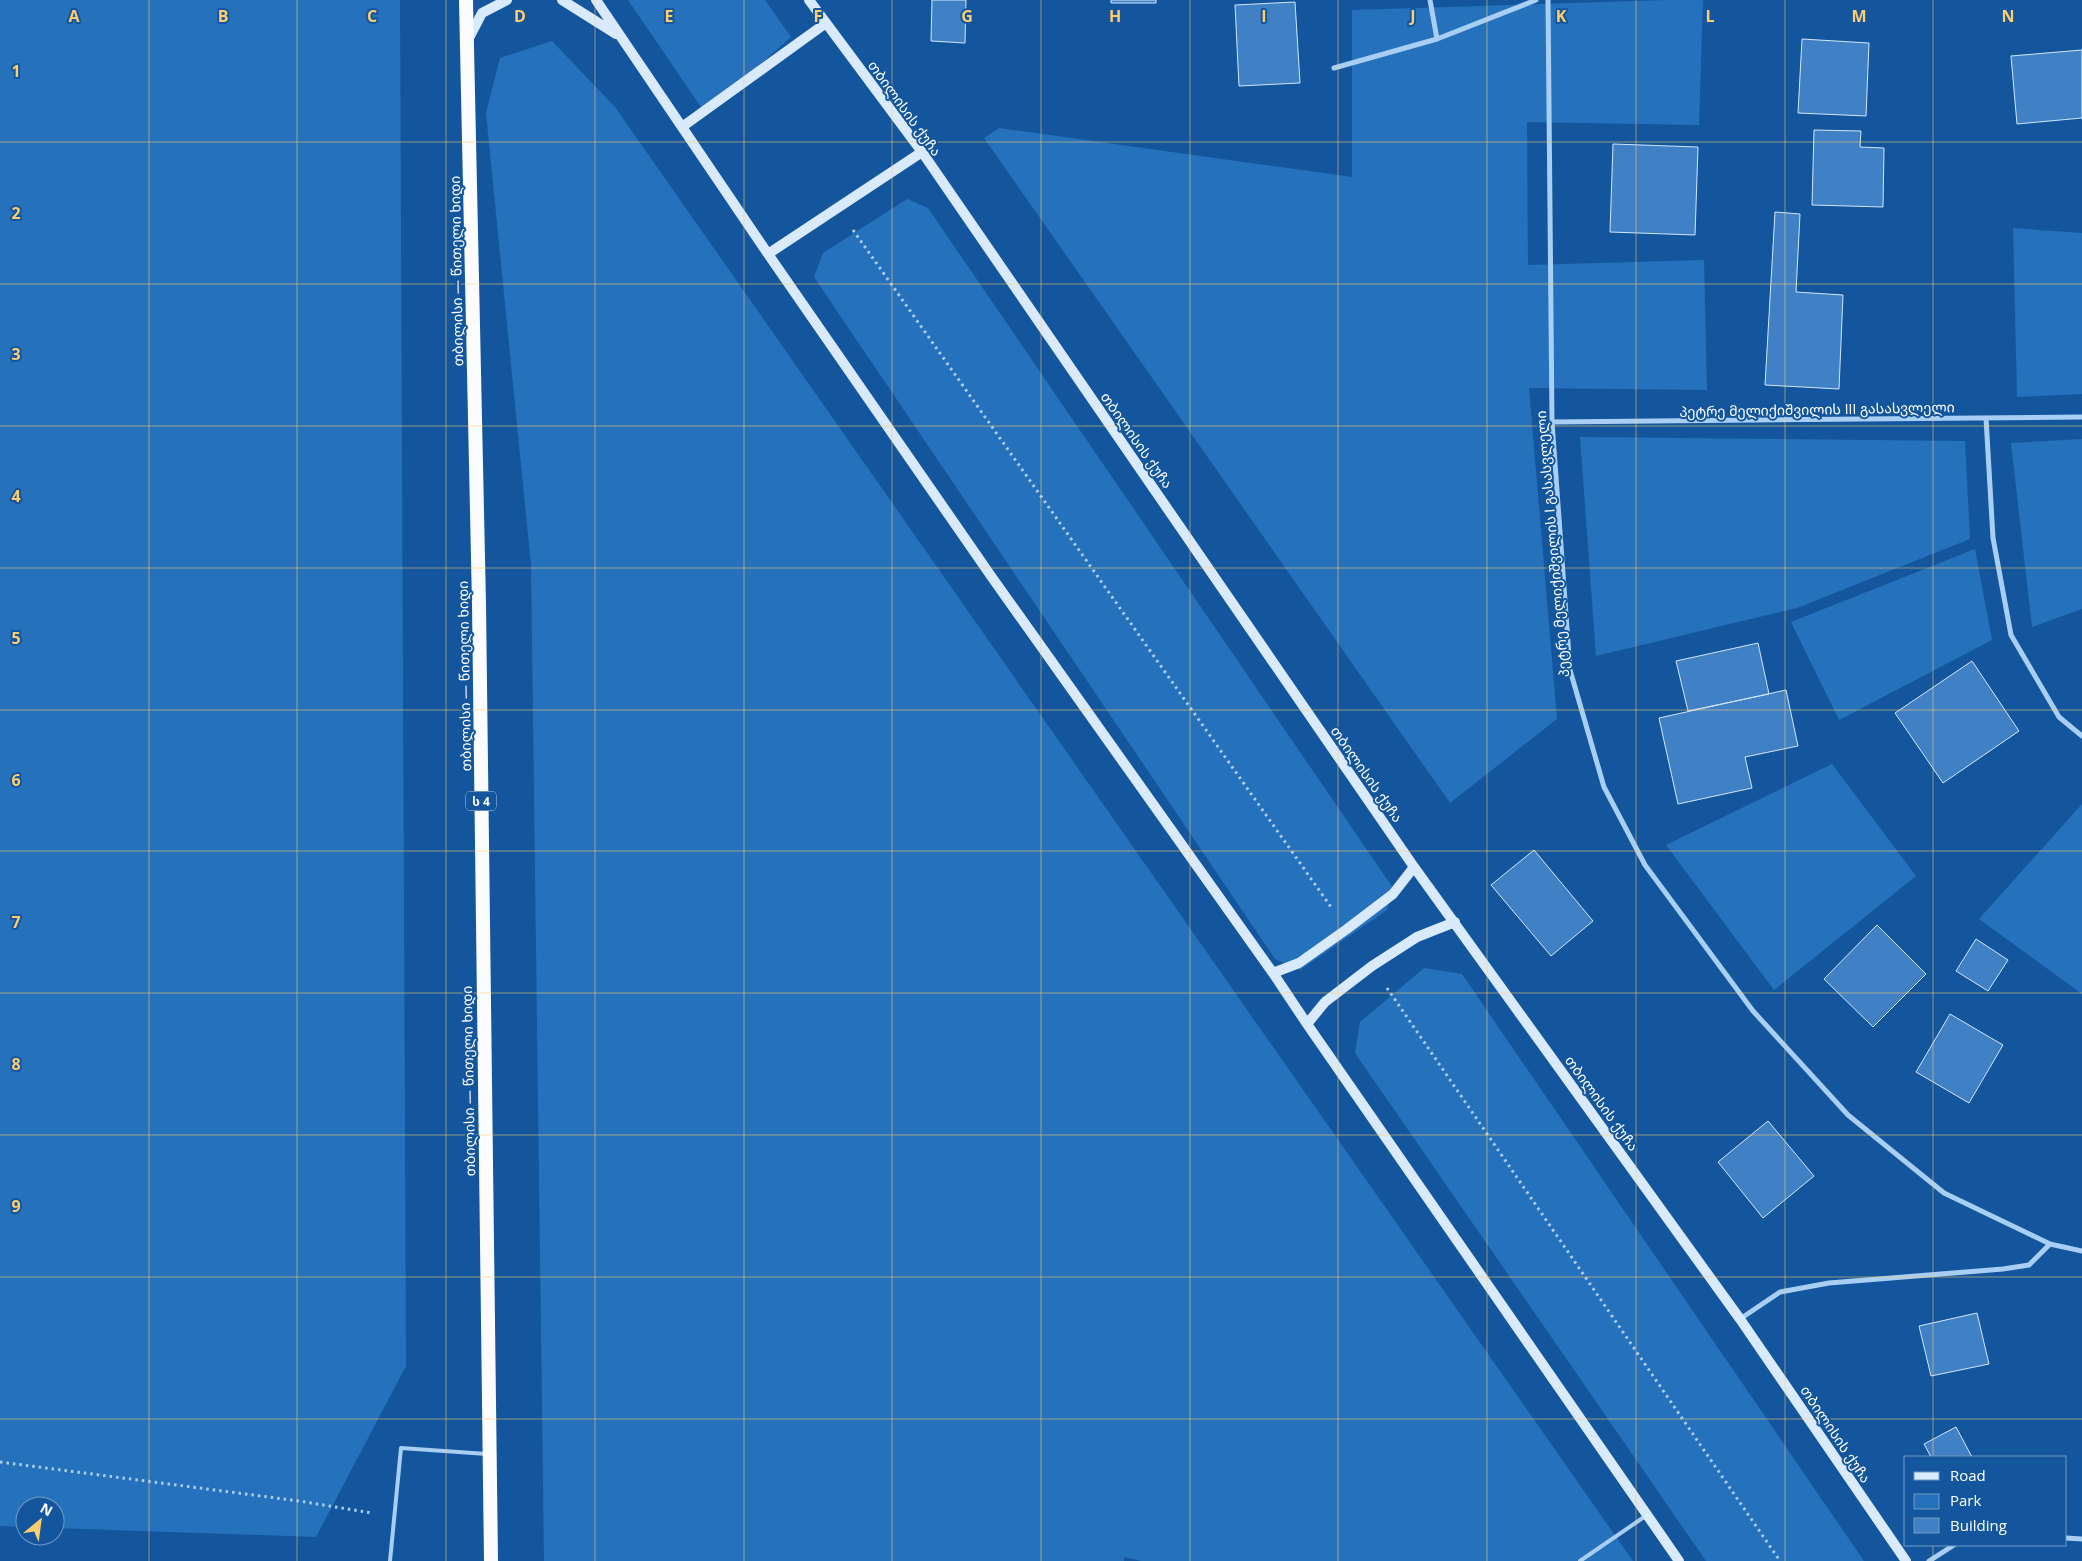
<svg xmlns="http://www.w3.org/2000/svg" width="2082" height="1561" font-family="'Open Sans','Noto Sans Georgian',sans-serif">
<style>
.green{fill:#2671bb}
.building{fill:#4081c5;stroke:#d1e7fe}
.lines{fill:none;stroke-linecap:round;stroke-linejoin:round}
.path{stroke:#a9cef4;stroke-width:3;stroke-dasharray:2.5 4;stroke-linecap:butt}
.service{stroke:#a9cef4;stroke-width:4}
.minor{stroke:#a9cef4;stroke-width:5}
.secondary{stroke:#d9eafd;stroke-width:10}
.trunk{stroke:#fafcff;stroke-width:14}
.grid{fill:none;stroke:#ffcd6c;stroke-width:1;stroke-opacity:0.55}
.labels{text-anchor:middle;dominant-baseline:central;stroke-width:4;stroke-linejoin:round;paint-order:stroke}
.shield{fill:#13569d;stroke:#b8cce2;stroke-width:1}
.shield-label{font-size:12px;font-weight:bold;fill:#fff}
.street-label{font-size:14px;fill:#fff;stroke:#13569d}
.grid-label{font-size:16px;text-anchor:middle;font-weight:bold;fill:#ffcd6c;stroke:#13569d;stroke-width:4;stroke-linejoin:round;paint-order:stroke}
</style>
<rect width="100%" height="100%" fill="#13569d"/>
<path class="green" d="M0,0H400L406,1366L316,1537L55,1528V1506H25V1527L0,1526Z
M628,0H765L791,37L705,113Z
M1667,0H1703L1699,125L1527,122L1528,265L1704,260L1707,390L1529,388L1557,719L1450,803L984,138L999,128L1352,177V10Z
M552,41L615,107L1633,1561H1141L1124,1557V1561H544L531,565L486,113L500,58Z
M907,199L928,208L1393,888L1387,910L1300,970L1275,959L814,277L823,253Z
M2013,228L2082,233V394L2017,397Z
M1580,437L1965,441L1970,539L1797,608L1596,656Z
M2082,439V609L2032,627L2011,443Z
M1975,549L1992,640L1839,720L1791,622Z
M1832,764L1916,876L1774,990L1666,845Z
M2082,804V994L1979,919Z
M1424,968L1462,974L1864,1561H1706L1355,1053L1360,1022Z"/>
<path class="building" d="M932,0H966L965,43L931,41Z
M1111,0H1156V3H1111Z
M1295,2L1300,83L1239,86L1235,5Z
M1802,39L1869,43L1866,116L1798,113Z
M2082,50V118L2017,124L2011,56Z
M1814,130L1861,131L1860,147L1884,148L1883,207L1812,205Z
M1613,144L1698,147L1695,235L1610,232Z
M1775,212L1800,214L1796,292L1843,295L1839,389L1765,385Z
M1758,643L1769,694L1688,711L1676,661Z
M1972,661L2019,731L1943,783L1895,713Z
M1786,690L1798,746L1745,757L1752,788L1678,804L1659,718Z
M1534,850L1593,921L1551,956L1491,885Z
M1877,925L1926,974L1873,1027L1824,979Z
M1976,939L2008,960L1988,991L1956,971Z
M1950,1014L2003,1045L1969,1103L1916,1072Z
M1768,1121L1814,1176L1763,1218L1718,1162Z
M1977,1313L1989,1364L1931,1376L1919,1326Z
M1956,1427L1972,1457H1931L1924,1444Z"/>
<g class="lines">
<path class="path" d="M853,230L1331,907
M1387,988L1780,1561
M0,1462L299,1501L372,1513"/>
<path class="service" d="M390,1561L401,1448L487,1454
M1580,1561L1647,1515"/>
<path class="minor" d="M1430,0L1437,39
M1548,0L1552,422L1570,670L1604,787L1645,865L1753,1011L1848,1115L1944,1193L2050,1244L2082,1251
M1334,68L1437,39L1536,0
M1986,418L1993,538L2011,635L2059,717L2082,736
M1552,422L2082,417
M1740,1319L1780,1292L1829,1283L2003,1269L2029,1265L2050,1244
M2066,1538L2082,1539
M1929,1561L1954,1545"/>
<path class="secondary" d="M562,0L616,34
M596,0L768,254L991,576L1273,973L1307,1024L1679,1561
M809,0L922,152L1414,867L1740,1319L1906,1561
M468,40L482,13L507,0
M682,127L826,23
M768,254L922,152
M1273,973L1299,963L1347,929L1393,894L1414,867
M1307,1024L1325,1002L1372,966L1417,937L1455,922"/>
<path class="trunk" d="M466,0L479,604L491,1561"/>
</g>
<path class="grid" d="M149,0V1561M297,0V1561M446,0V1561M595,0V1561M744,0V1561M892,0V1561M1041,0V1561M1190,0V1561M1338,0V1561M1487,0V1561M1636,0V1561M1785,0V1561M1933,0V1457M0,142H2082M0,284H2082M0,426H2082M0,568H2082M0,710H2082M0,851H2082M0,993H2082M0,1135H2082M0,1277H2082M0,1419H2082M1933,1545V1561"/>
<g class="labels">
<rect class="shield" x="466" y="791.5" width="30" height="19" rx="4"/>
<g class="shield-label">
<text x="481" y="801">ს 4</text>
</g>
<g class="street-label">
<text transform="translate(905 108) rotate(54)">თბილისის ქუჩა</text>
<text transform="translate(456 271) rotate(-91)">თბილისი — წითელი ხიდი</text>
<text transform="translate(1817 409) rotate(-1)">პეტრე მელიქიშვილის III გასასვლელი</text>
<text transform="translate(1137 440) rotate(55)">თბილისის ქუჩა</text>
<text transform="translate(1552 544) rotate(-95)">პეტრე მელიქიშვილის I გასასვლელი</text>
<text transform="translate(464 676) rotate(-91)">თბილისი — წითელი ხიდი</text>
<text transform="translate(1367 774) rotate(55)">თბილისის ქუჩა</text>
<text transform="translate(468 1081) rotate(-91)">თბილისი — წითელი ხიდი</text>
<text transform="translate(1602 1103) rotate(54)">თბილისის ქუჩა</text>
<text transform="translate(1836 1434) rotate(56)">თბილისის ქუჩა</text>
</g>
</g>
<g class="grid-label">
<text x="74" y="22">A</text>
<text x="223" y="22">B</text>
<text x="372" y="22">C</text>
<text x="520" y="22">D</text>
<text x="669" y="22">E</text>
<text x="818" y="22">F</text>
<text x="967" y="22">G</text>
<text x="1115" y="22">H</text>
<text x="1264" y="22">I</text>
<text x="1413" y="22">J</text>
<text x="1561" y="22">K</text>
<text x="1710" y="22">L</text>
<text x="1859" y="22">M</text>
<text x="2008" y="22">N</text>
<text x="16" y="77">1</text>
<text x="16" y="219">2</text>
<text x="16" y="360">3</text>
<text x="16" y="502">4</text>
<text x="16" y="644">5</text>
<text x="16" y="786">6</text>
<text x="16" y="928">7</text>
<text x="16" y="1070">8</text>
<text x="16" y="1212">9</text>
</g>
<rect x="1904" y="1456" width="162" height="90" fill="#13569d" stroke="#719ac4"/>
<rect x="1914" y="1472" width="25" height="8" fill="#d9eafd" stroke="#719ac4"/>
<text x="1950" y="1481" font-size="15" fill="#ffffff">Road</text>
<rect x="1914" y="1494" width="25" height="15" fill="#2671bb" stroke="#719ac4"/>
<text x="1950" y="1506" font-size="15" fill="#ffffff">Park</text>
<rect x="1914" y="1518" width="25" height="15" fill="#4081c5" stroke="#719ac4"/>
<text x="1950" y="1531" font-size="15" fill="#ffffff">Building</text>
<g transform="translate(40 1521) rotate(29)"><circle r="24" fill="#13569d" stroke="#719ac4"/>
<path d="M0-4L9 19L0 12L-9 19Z" fill="#ffcd6c"/>
<text y="-8" font-size="14" font-weight="bold" text-anchor="middle" fill="#ffffff">N</text>
</g>
</svg>
